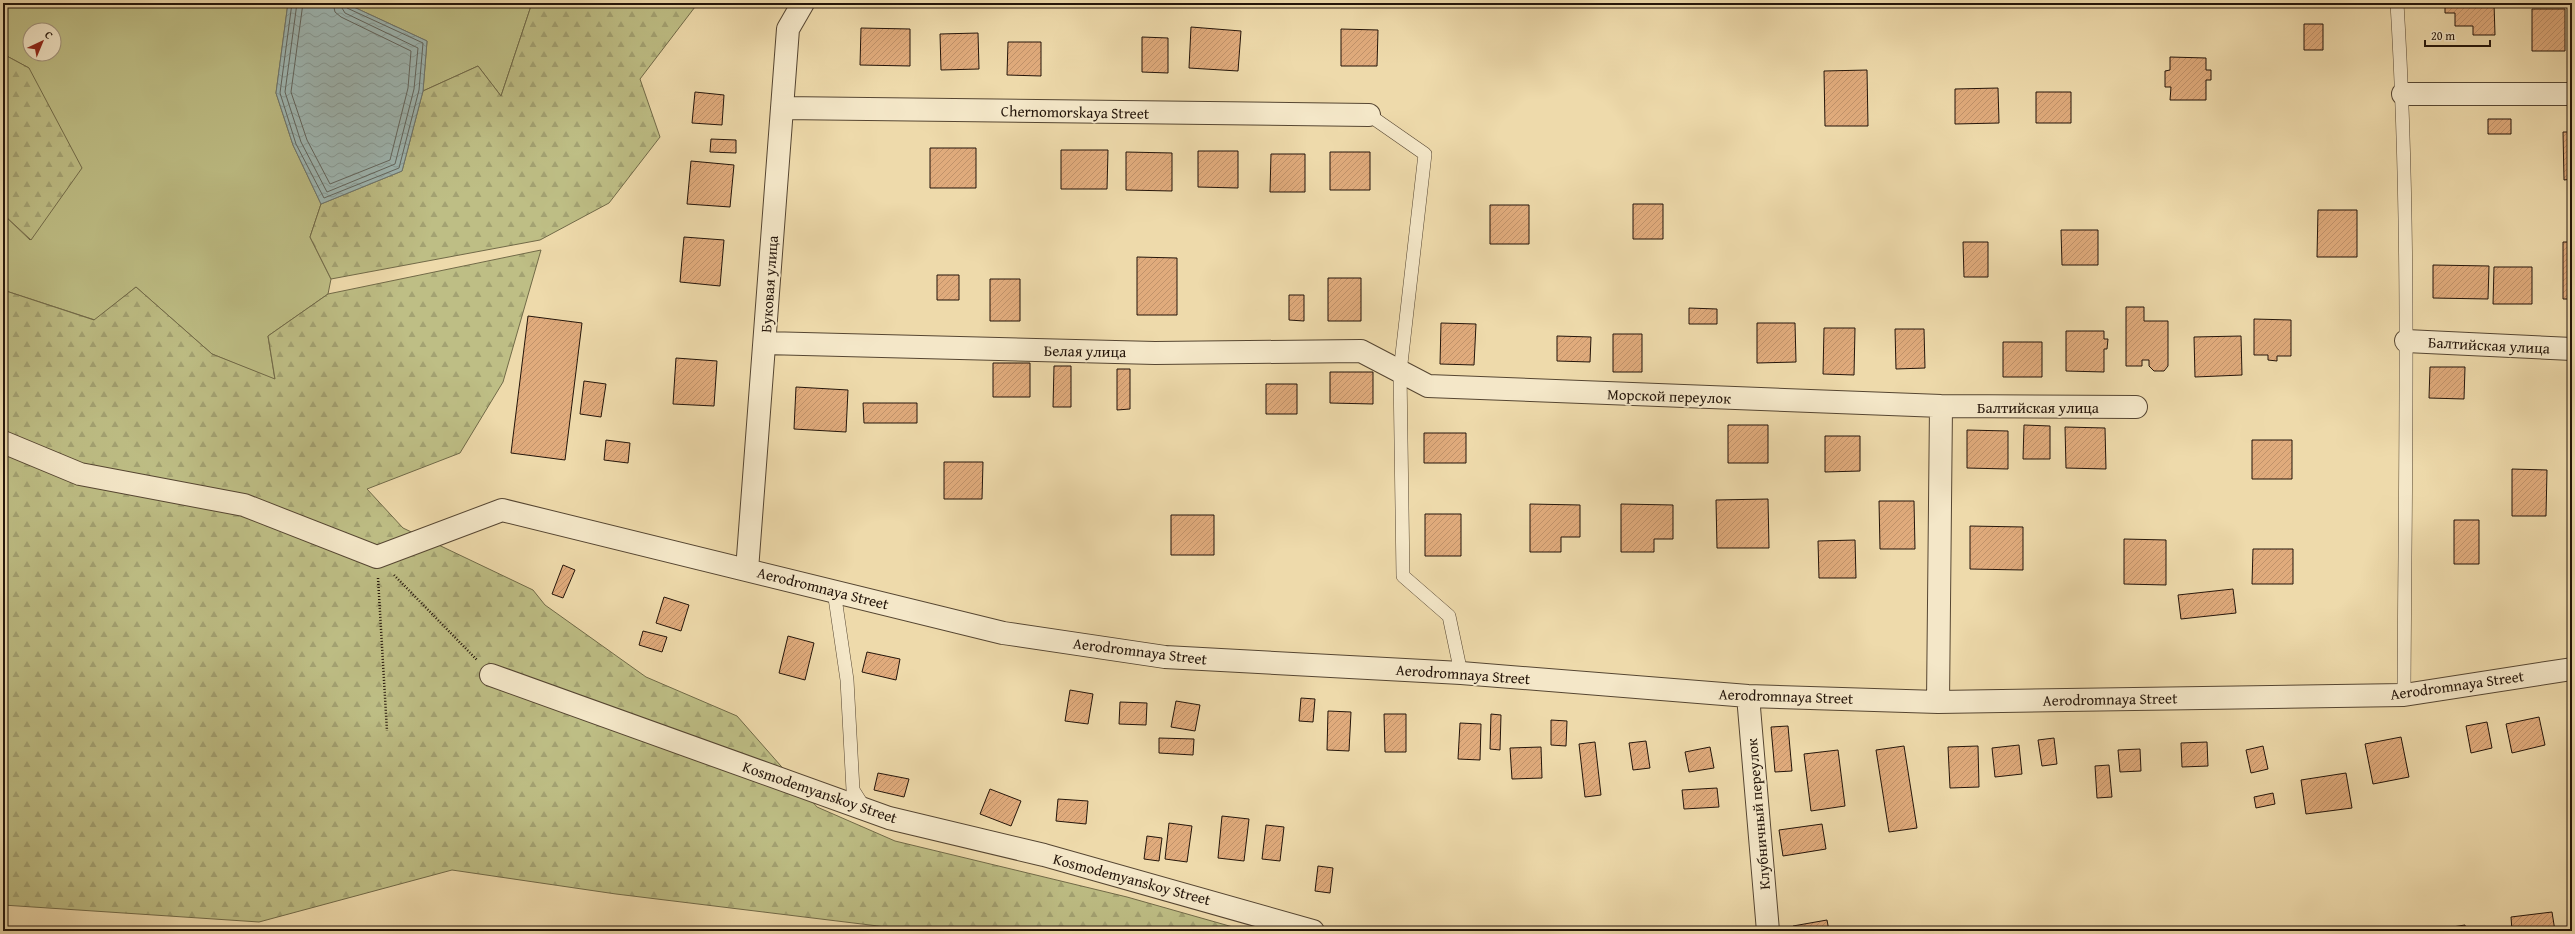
<svg xmlns="http://www.w3.org/2000/svg" width="2575" height="934" font-family="'Gentium Book Plus',serif">
<style>
.green{fill:#bebe85;stroke:#716a48;fill-rule:evenodd}
.forest{fill:url(#forest-firs);stroke:#716a48}
.water{fill:url(#water-waves);stroke:#6d7771}
.lines{fill:none;stroke-linecap:round;stroke-linejoin:round}
.shore{stroke:#616660;stroke-width:1}
.building{fill:url(#building-hatch);stroke:#24150a}
.service-casing{stroke:#564632;stroke-width:14}
.minor-casing{stroke:#564632;stroke-width:24}
.path{stroke:#24150a;stroke-width:2.5;stroke-dasharray:1 2;stroke-linecap:butt}
.service{stroke:#f4e7c8;stroke-width:13}
.minor{stroke:#f4e7c8;stroke-width:22}
.labels{text-anchor:middle;dominant-baseline:central;stroke-width:4;stroke-linejoin:round;paint-order:stroke}
.street-label{font-size:15px;fill:#24150a;stroke:#f4e7c8}
</style>
<defs>
<pattern id="forest-firs" width="22" height="20" patternUnits="userSpaceOnUse"><rect width="22" height="20" fill="#bebe85"/><path d="M5 1l3.5 6h-7zM16 11l3.5 6h-7z" fill="#a3a272"/></pattern>
<pattern id="water-waves" width="16" height="10" patternUnits="userSpaceOnUse"><rect width="16" height="10" fill="#9eb8b5"/><path d="M0 5q4-4 8 0t8 0" fill="none" stroke="#889d9a"/></pattern>
<pattern id="building-hatch" width="6" height="6" patternUnits="userSpaceOnUse"><rect width="6" height="6" fill="#e0ab7c"/><path d="M-1 1l2-2M0 6l6-6M5 7l2-2" fill="none" stroke="#c0926a"/></pattern>
</defs>
<rect width="100%" height="100%" fill="#eedaab"/>
<filter id="stains"><feTurbulence type="fractalNoise" baseFrequency=".005" numOctaves="4"/><feColorMatrix values="0 0 0 0 .2 0 0 0 0 .09 0 0 0 0 .02 0 0 0 .5 -.17"/></filter>
<radialGradient id="worn" r=".72"><stop offset=".6" stop-color="#630" stop-opacity="0"/><stop offset="1" stop-color="#630" stop-opacity=".3"/></radialGradient>
<path class="green" d="M3,3H288L276,93L293,145L321,204L310,237L331,279L328,294L268,336L275,380L212,354L136,287L95,320L3,290V214L30,240L29,68L3,54ZM30,30H54V54H30Z
M345,3H532L501,96L478,66L423,91L427,41Z"/>
<path class="forest" d="M532,3H698L640,79L660,137L609,203L540,240L331,279L310,237L321,204L402,171L423,91L478,66L501,96Z
M3,54L29,68L82,168L31,240L3,214Z
M541,250L503,382L460,453L367,489L403,528L533,590L545,605L646,677L737,716L817,807L895,841L1127,897L1247,931H919L616,894L452,870L259,922L3,905V290L94,320L136,287L212,354L275,379L268,336L328,294Z"/>
<path class="water" d="M288,3H345L427,41L423,91L402,171L321,204L293,145L276,93Z"/>
<g class="lines">
<path class="shore" d="M292,3L280,93L296,144L324,198L399,168L419,90L423,43L347,8L344,3
M297,3L285,92L301,142L327,192L395,164L414,89L418,48L345,13L339,3
M303,3L291,92L307,140L330,184L390,160L408,88L411,51L341,17L335,12L333,3"/>
</g>
<path class="building" d="M2445,3H2494L2495,35H2473V26H2455V13H2445Z
M2532,9H2565V51H2532Z
M2304,24H2323V50H2304Z
M1191,27L1241,31L1238,71L1189,68Z
M861,28L910,29V66L860,65Z
M1341,29L1378,30L1377,66H1341Z
M978,33L979,69L941,70L940,34Z
M1142,37L1168,38V73L1142,72Z
M1008,42H1041V76L1007,75Z
M2170,57L2206,58V70H2211V80H2206V100H2170L2171,87H2165V71L2170,70Z
M1867,70L1868,126H1825L1824,71Z
M1998,88L1999,123L1955,124V89Z
M695,92L724,95L722,125L692,123Z
M2036,92H2071V123H2036Z
M2488,119H2511V134H2488Z
M2563,132H2572V179L2564,180Z
M711,139L736,140V153L710,152Z
M930,148H976V188H930Z
M1061,150H1108L1107,189H1061Z
M1198,151H1238V188L1198,187Z
M1126,152L1172,153V191L1126,190Z
M1330,152H1370V190H1330Z
M1271,154H1305V192H1270Z
M691,161L734,165L730,207L687,204Z
M1633,204H1663V239H1633Z
M1490,205H1529V244H1490Z
M2318,210H2357V257H2317Z
M2061,230H2098V265H2062Z
M684,237L724,240L720,286L680,282Z
M1963,242H1988V277H1964Z
M2563,242H2572V299H2563Z
M1137,257L1177,258V315H1137Z
M2433,265L2489,266L2488,299L2433,298Z
M2494,267H2532V304H2493Z
M937,275H959V300H937Z
M1328,278H1361V321H1328Z
M990,279H1020V321H990Z
M1289,295H1304V321L1289,320Z
M2126,307H2144V321H2168V366L2164,371H2154L2149,366V360H2142V366H2126Z
M1689,308L1717,309V324H1689Z
M528,316L582,323L565,460L511,453Z
M2254,319L2291,320V356H2277V361L2268,360V355H2254Z
M1441,323L1476,324L1474,365L1440,364Z
M1757,323H1795L1796,362L1757,363Z
M1824,328H1855L1854,375L1823,374Z
M1895,329H1924L1925,368L1896,369Z
M2066,331H2104V339H2108L2107,349H2104V372L2066,371Z
M1613,334H1642V372H1613Z
M1557,336L1591,337L1590,362L1557,361Z
M2241,336L2242,375L2195,377L2194,337Z
M2003,342H2042V377H2003Z
M676,358L717,361L714,406L673,404Z
M993,363H1030V397H993Z
M1054,366H1071V407H1053Z
M2430,367H2465L2464,399L2429,398Z
M1117,369H1130V409L1117,410Z
M1330,372H1373V404L1330,403Z
M584,381L606,384L601,417L580,414Z
M1266,384H1297V414H1266Z
M796,387L848,390L846,432L794,429Z
M863,403H917V423H864Z
M1728,425H1768V463H1728Z
M2024,425L2050,426V459H2023Z
M2065,427L2105,428L2106,469L2066,468Z
M1967,430L2008,431V469L1967,468Z
M1424,433H1466V463H1424Z
M1825,436H1860V471L1825,472Z
M606,440L630,443L628,463L604,460Z
M2252,440H2292V479H2252Z
M944,462H983L982,499H944Z
M2512,469L2547,470L2546,516H2512Z
M1768,499L1769,548H1717L1716,500Z
M1879,501H1914L1915,549H1880Z
M1530,504L1580,505V537H1561V552H1530Z
M1621,504L1673,505V539H1654V552H1621Z
M1425,514H1461V556H1425Z
M1171,515H1214V555H1171Z
M2454,520H2479V564H2454Z
M1970,526L2023,527V570L1970,569Z
M2124,539L2166,540V585L2124,584Z
M1855,540L1856,578H1819L1818,541Z
M2253,549H2293V584H2252Z
M563,565L575,570L563,598L552,594Z
M2233,589L2236,613L2181,619L2178,595Z
M664,597L689,605L681,631L656,623Z
M643,631L667,637L662,652L639,645Z
M788,636L814,643L805,680L779,673Z
M867,652L900,659L896,680L862,672Z
M1070,690L1093,694L1088,724L1065,721Z
M1301,698L1315,699L1313,722L1299,721Z
M1176,701L1200,705L1195,731L1171,727Z
M1120,702L1147,703L1146,725L1119,724Z
M1328,711L1351,712L1349,751L1327,750Z
M1384,714H1406V752H1385Z
M1491,714L1501,715L1500,750L1490,749Z
M2539,717L2545,745L2512,753L2506,724Z
M1551,720L1567,721L1566,746L1551,745Z
M2487,722L2492,748L2471,753L2466,726Z
M1460,723L1481,724L1480,760L1458,759Z
M1788,726L1792,771L1775,772L1771,727Z
M2401,737L2409,777L2373,784L2365,744Z
M1159,738L1194,739L1193,755L1159,753Z
M2054,738L2057,764L2042,766L2038,740Z
M1646,741L1650,768L1633,770L1629,743Z
M1595,742L1601,795L1585,797L1579,744Z
M2207,742L2208,766L2182,767L2181,743Z
M2019,745L2022,774L1995,777L1992,748Z
M1904,746L1917,828L1889,832L1876,750Z
M1978,746L1979,787L1950,788L1948,747Z
M2263,746L2268,769L2251,773L2246,750Z
M1541,747L1542,778L1512,779L1510,748Z
M1710,747L1714,768L1689,772L1685,752Z
M2140,749L2141,771L2120,772L2118,750Z
M1838,750L1845,806L1811,811L1804,754Z
M2109,765L2112,797L2097,798L2095,766Z
M878,773L909,779L904,797L874,790Z
M2346,773L2352,808L2306,814L2301,780Z
M1717,788L1719,807L1684,809L1682,790Z
M990,789L1021,801L1011,826L980,814Z
M2273,793L2275,804L2256,808L2254,797Z
M1058,799L1088,801L1086,824L1056,821Z
M1222,816L1249,819L1244,861L1218,858Z
M1169,823L1192,826L1187,862L1165,859Z
M1822,824L1826,849L1783,856L1779,830Z
M1266,825L1284,827L1280,861L1262,859Z
M1147,836L1162,838L1159,861L1144,859Z
M1318,866L1333,868L1330,893L1315,891Z
M2552,912L2555,931H2512L2511,917Z
M1827,920L1829,931H1794L1793,926Z
M2465,925L2466,931H2446V928Z"/>
<g class="lines">
<defs>
<path id="service" d="M2397,3C2411,233 2405,464 2404,695
M1369,115L1425,154L1400,372L1403,576L1449,616L1461,673
M834,591L847,680L853,790L865,809"/>
<path id="minor" d="M2403,94H2572
M782,108L1369,115
M2406,341L2572,349
M765,343L1155,353L1361,351L1428,386L1941,406L2136,407
M3,442L80,474L244,505L377,557L502,510L1003,633L1165,657L1461,673L1748,696L1938,702L2404,695L2572,669
M747,570L788,29L803,3
M491,675L889,818L1044,855L1313,931
M1748,696L1768,931
M1938,702L1941,406"/>
</defs>
<use href="#service" class="service-casing"/>
<use href="#minor" class="minor-casing"/>
<path class="path" d="M394,575L477,660
M378,578L387,731"/>
<use href="#service" class="service"/>
<use href="#minor" class="minor"/>
</g>
<g class="labels">
<g class="street-label">
<text transform="translate(1075 112) rotate(1)">Chernomorskaya Street</text>
<text transform="translate(769 284) rotate(-86)">Буковая улица</text>
<text transform="translate(2489 345) rotate(3)">Балтийская улица</text>
<text transform="translate(1085 351) rotate(1)">Белая улица</text>
<text transform="translate(1669 396) rotate(2)">Морской переулок</text>
<text x="2038" y="407">Балтийская улица</text>
<text transform="translate(823 588) rotate(14)">Aerodromnaya Street</text>
<text transform="translate(1140 651) rotate(7)">Aerodromnaya Street</text>
<text transform="translate(1463 674) rotate(4)">Aerodromnaya Street</text>
<text transform="translate(2457 685) rotate(-8)">Aerodromnaya Street</text>
<text transform="translate(1786 696) rotate(2)">Aerodromnaya Street</text>
<text transform="translate(2110 699) rotate(-1)">Aerodromnaya Street</text>
<text transform="translate(820 792) rotate(19)">Kosmodemyanskoy Street</text>
<text transform="translate(1758 814) rotate(-95)">Клубничный переулок</text>
<text transform="translate(1132 879) rotate(15)">Kosmodemyanskoy Street</text>
</g>
</g>
<rect width="2575" height="934" fill="none" stroke="#eedaab" stroke-width="16"/>
<rect x="4" y="4" width="2567" height="926" fill="none" stroke="#24150a" stroke-width="2"/>
<rect x="8" y="8" width="2559" height="918" fill="none" stroke="#24150a"/>
<g transform="translate(42 42) rotate(44)"><circle r="19" fill="#f4e7c8" stroke="#a1937c"/>
<path d="M0-3L7 15L0 10L-7 15Z" fill="#8f2418"/>
<text y="-6" font-size="11" font-weight="bold" text-anchor="middle" fill="#24150a">С</text>
</g>
<path d="M2425 40v6h65v-6" fill="none" stroke="#24150a" stroke-width="2"/>
<text x="2431" y="40" font-size="12" fill="#24150a" stroke="#f4e7c8" stroke-width="3" paint-order="stroke">20 m</text>
<rect width="100%" height="100%" filter="url(#stains)"/>
<rect width="100%" height="100%" fill="url(#worn)"/>
</svg>
